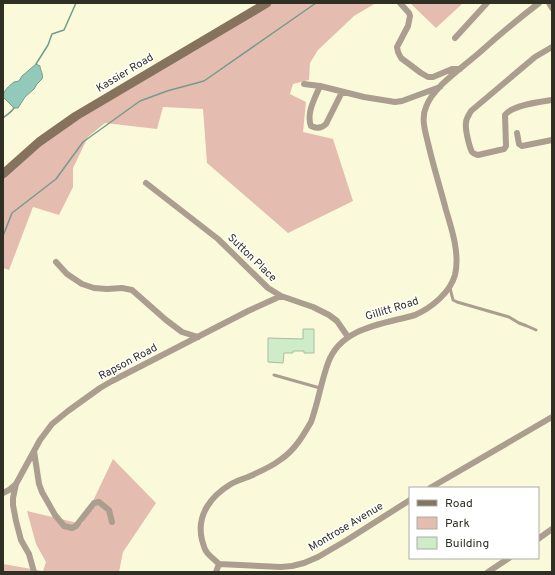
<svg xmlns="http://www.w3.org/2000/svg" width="555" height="575" font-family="Overpass,sans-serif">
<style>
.green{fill:#e5bcb0}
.water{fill:#93c9ba;stroke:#759b8d}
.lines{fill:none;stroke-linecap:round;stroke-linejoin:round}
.stream{stroke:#759b8d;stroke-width:1.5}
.building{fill:#cdecc7;stroke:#a7bca4}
.lane{stroke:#ab9e8f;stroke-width:3}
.street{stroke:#ab9e8f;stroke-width:6}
.secondary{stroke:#86735d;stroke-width:9}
.labels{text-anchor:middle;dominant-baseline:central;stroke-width:3;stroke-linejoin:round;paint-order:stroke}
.street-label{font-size:11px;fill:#302f24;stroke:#fff}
</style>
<rect width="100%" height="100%" fill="#fafada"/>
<path class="green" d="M267,3H376L354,16L318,50L310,63L309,80L293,84L290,94L306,102L303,132L333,139L353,201L288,233L207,163L203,109L163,107L157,129L105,123L88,137L73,168V187L59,215L33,207L9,270L3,268V174L39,142Z
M410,3H463L436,28Z
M113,459L156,503L123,552L119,572H3V564L43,571L46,562L36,544L27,511L82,524Z"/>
<path class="water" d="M36,64L40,66C40,70 44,75 42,79L37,84L34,89L25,97L18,108H14L3,97C3,91 9,86 14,82L19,81L22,76Z"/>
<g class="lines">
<path class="stream" d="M36,64L48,45L52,34L64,30L76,3
M3,118C7,114 11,113 14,108
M3,236L12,213L56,179L83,142L140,101L167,91L204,81L316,3"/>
</g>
<path class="building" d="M303,329H314V353H304V351H293V353H284L283,363L268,362V338L303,339Z"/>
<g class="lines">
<path class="lane" d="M450,288L453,300L457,302L509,317L519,323L527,326L536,330
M274,375L320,388"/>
<path class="street" d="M400,3L409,13L410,16L408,26L397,47L398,52L401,58L421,73L428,77H433L452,69H460
M549,3L552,8
M455,38L487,3
M552,47L535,57L471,111C469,115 466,118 466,123C465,129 469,146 472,152C474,154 475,154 478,155L504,149L506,146L505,115C512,105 540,102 552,100
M304,84L320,86L364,97L395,102L402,101L440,87
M320,86C315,98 306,113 311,126C317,129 322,128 326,124L342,92
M517,133L519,144L522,146L552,140
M146,183L218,239L268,288L281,296L313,307L329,315L337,321L348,337
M56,262L67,274L82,284L94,288L107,289L122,288L132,290L166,320L182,332L198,337
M34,451L39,484L42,492L55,515L64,526L72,528L76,526L94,503L99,502L109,510L112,522
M430,488L552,417
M3,493L9,490L16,484
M538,539L552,529
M219,564C215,560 209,556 206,551C204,548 203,543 202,540C196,515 211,496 231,484C236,481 242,479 248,477C259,472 271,467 280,460C294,451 303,436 311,422C318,403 321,382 328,363C341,327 384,324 415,315C431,308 450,293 455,275C460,254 452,230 446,210C440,187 433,165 428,143C425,131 421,118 426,107C433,87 463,67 479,53C498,36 518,19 539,3
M219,564L281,567L292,566L304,563L318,557L347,540L410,500
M34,572L29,554L21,540L16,521L13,505V498L16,484L40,440L52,424L68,411L100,388L112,381L248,311L281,296
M216,572L219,564
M488,572L509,558"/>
<path class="secondary" d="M3,174L39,142L76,116L267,3"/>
</g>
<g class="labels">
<g class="street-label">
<text transform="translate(125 73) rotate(-31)">Kassier Road</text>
<text transform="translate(252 258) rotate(44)">Sutton Place</text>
<text transform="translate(392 309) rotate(-17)">Gillitt Road</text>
<text transform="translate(128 362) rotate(-28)">Rapson Road</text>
<text transform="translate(346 527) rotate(-31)">Montrose Avenue</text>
</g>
</g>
<rect width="555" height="575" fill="none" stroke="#302f24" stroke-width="8"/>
<rect x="409" y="487" width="130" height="72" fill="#ffffff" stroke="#acaca7"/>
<rect x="417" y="500" width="20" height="6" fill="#86735d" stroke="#acaca7"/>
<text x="445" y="507" font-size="12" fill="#302f24">Road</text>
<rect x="417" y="517" width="20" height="12" fill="#e5bcb0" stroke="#acaca7"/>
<text x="445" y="527" font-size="12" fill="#302f24">Park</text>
<rect x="417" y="537" width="20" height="12" fill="#cdecc7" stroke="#acaca7"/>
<text x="445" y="547" font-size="12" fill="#302f24">Building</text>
</svg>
